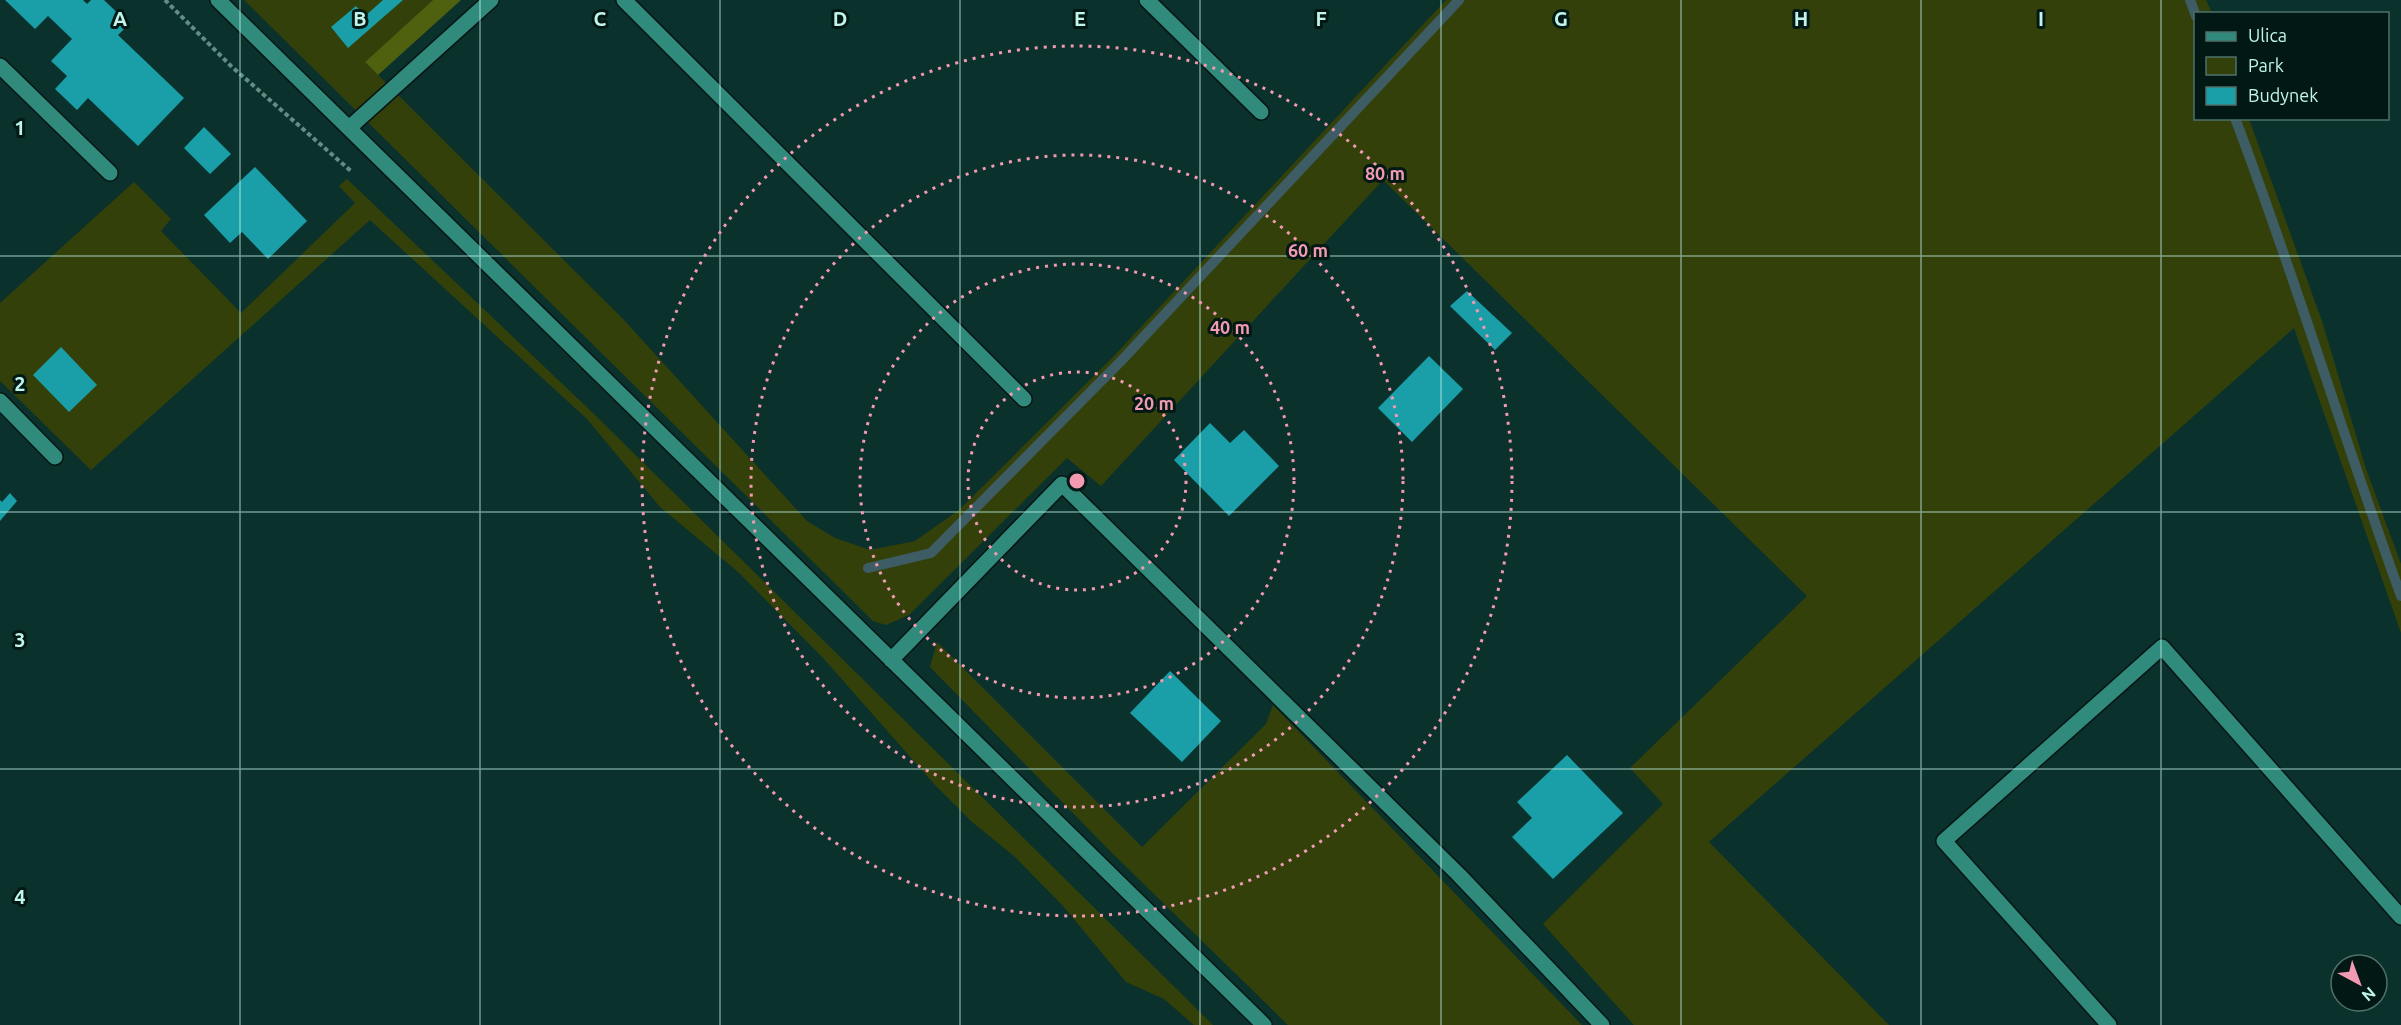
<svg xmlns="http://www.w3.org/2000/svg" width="2401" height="1025" font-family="Ubuntu,sans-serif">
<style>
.green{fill:#344009}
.forest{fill:#4f600e}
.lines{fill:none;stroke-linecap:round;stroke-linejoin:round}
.stream{stroke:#3d5c63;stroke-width:10}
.building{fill:#1a9ea7}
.minor-casing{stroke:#071614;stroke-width:18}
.path{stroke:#618e86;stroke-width:4;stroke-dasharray:4.5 3;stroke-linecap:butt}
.minor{stroke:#318b7d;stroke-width:15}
.grid{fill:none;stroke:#c1f5eb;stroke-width:1.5;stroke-opacity:0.55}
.ring{fill:none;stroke:#f19ab2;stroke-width:3;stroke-dasharray:3 6}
.grid-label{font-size:20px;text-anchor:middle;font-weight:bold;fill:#c1f5eb;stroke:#011814;stroke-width:6;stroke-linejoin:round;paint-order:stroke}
.centre{fill:#f19ab2;stroke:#011814;stroke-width:3}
.ring-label{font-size:18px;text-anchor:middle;font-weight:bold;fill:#f19ab2;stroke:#011814;stroke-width:6;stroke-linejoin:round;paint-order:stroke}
</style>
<rect width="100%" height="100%" fill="#0b312c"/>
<path class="green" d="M244,0H433L365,62L624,320L807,521L835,538L870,550L915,541L959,510L1113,357L1446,0H2206L2212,13L2196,14V118L2249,119L2323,324L2366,469L2401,564V633L2294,328L1709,842L1889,1025H1634L1543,924L1663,804L1630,768L1807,596L1383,180L1101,486L1067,458L909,615L886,625L873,621Z
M347,179L594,414L1213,1025H1194L1164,999L1126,982L1063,906L1014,856L972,822L935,785L824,659L737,571L660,507L587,419L370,220L91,470L0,381V303L134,182L171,219L161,231L241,313L355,203L339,186Z
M937,642L1142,847L1266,724L1273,705L1582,1025H1288L1112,853L930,667Z"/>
<path class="forest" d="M433,0H461L378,75L365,62Z"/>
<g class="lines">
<path class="stream" d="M2190,0L2196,16
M2235,118C2295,276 2343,437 2401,596
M868,568L931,553L1121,361L1459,0"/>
</g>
<path class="building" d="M5,0H83L87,4L91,0H104L129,24L118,35L184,98L138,146L88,98L77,110L55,89L67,76L51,61L72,39L48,16L35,29Z
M383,0H403L348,48L331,27L356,6L365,16Z
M204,127L231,154L210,174L184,148Z
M255,167L307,221L268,259L242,232L230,243L204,215Z
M1467,291L1512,333L1495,350L1450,306Z
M61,347L97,385L69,412L33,375Z
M1429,356L1463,389L1412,442L1378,408Z
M1210,423L1230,443L1244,430L1279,466L1229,516L1174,460Z
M10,493L17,501L0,521V500L2,502Z
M1170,671L1221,721L1182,762L1130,713Z
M1567,755L1623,813L1553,879L1512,837L1532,818L1517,802Z"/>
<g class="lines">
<defs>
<path id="minor" d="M218,0L1264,1025
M624,0L1024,399
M1147,0L1261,112
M0,66L110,173
M349,128L491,0
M0,401L55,457
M891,660L1062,484L1459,875L1602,1025
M2109,1025L1944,841L2162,647L2401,917"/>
</defs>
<use href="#minor" class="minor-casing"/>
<path class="path" d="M165,0L231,66L352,172"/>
<use href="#minor" class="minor"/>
</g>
<path class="grid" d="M240,0V1025M480,0V1025M720,0V1025M960,0V1025M1200,0V1025M1441,0V1025M1681,0V1025M1921,0V1025M2161,0V1025M0,256H2401M0,512H2401M0,769H2401"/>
<g class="ring">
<circle cx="1077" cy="481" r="109"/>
<circle cx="1077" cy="481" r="217"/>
<circle cx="1077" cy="481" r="326"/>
<circle cx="1077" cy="481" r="435"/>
</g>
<g class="grid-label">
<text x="120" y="26">A</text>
<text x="360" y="26">B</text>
<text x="600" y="26">C</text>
<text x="840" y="26">D</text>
<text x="1080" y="26">E</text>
<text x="1321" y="26">F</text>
<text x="1561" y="26">G</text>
<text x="1801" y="26">H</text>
<text x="2041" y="26">I</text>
<text x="20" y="135">1</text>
<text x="20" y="391">2</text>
<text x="20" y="647">3</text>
<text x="20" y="904">4</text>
</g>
<circle cx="1077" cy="481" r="9" class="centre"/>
<g class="ring-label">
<text x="1385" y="180">80 m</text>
<text x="1308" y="257">60 m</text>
<text x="1230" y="334">40 m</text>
<text x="1154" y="410">20 m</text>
</g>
<rect x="2194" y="12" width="195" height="108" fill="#011814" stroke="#4e706a" stroke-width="1.5"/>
<rect x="2206" y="32" width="30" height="9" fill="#318b7d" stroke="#4e706a" stroke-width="1.5"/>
<text x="2248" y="42" font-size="18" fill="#c1f5eb">Ulica</text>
<rect x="2206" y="57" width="30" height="18" fill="#344009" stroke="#4e706a" stroke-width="1.5"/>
<text x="2248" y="72" font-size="18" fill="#c1f5eb">Park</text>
<rect x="2206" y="87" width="30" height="18" fill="#1a9ea7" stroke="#4e706a" stroke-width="1.5"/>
<text x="2248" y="102" font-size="18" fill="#c1f5eb">Budynek</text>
<g transform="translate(2359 983) rotate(139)"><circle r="28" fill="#011814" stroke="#4e706a" stroke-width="1.5"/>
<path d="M0-4.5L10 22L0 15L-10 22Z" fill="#f19ab2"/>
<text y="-9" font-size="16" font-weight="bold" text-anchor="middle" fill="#c1f5eb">N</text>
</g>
</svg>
